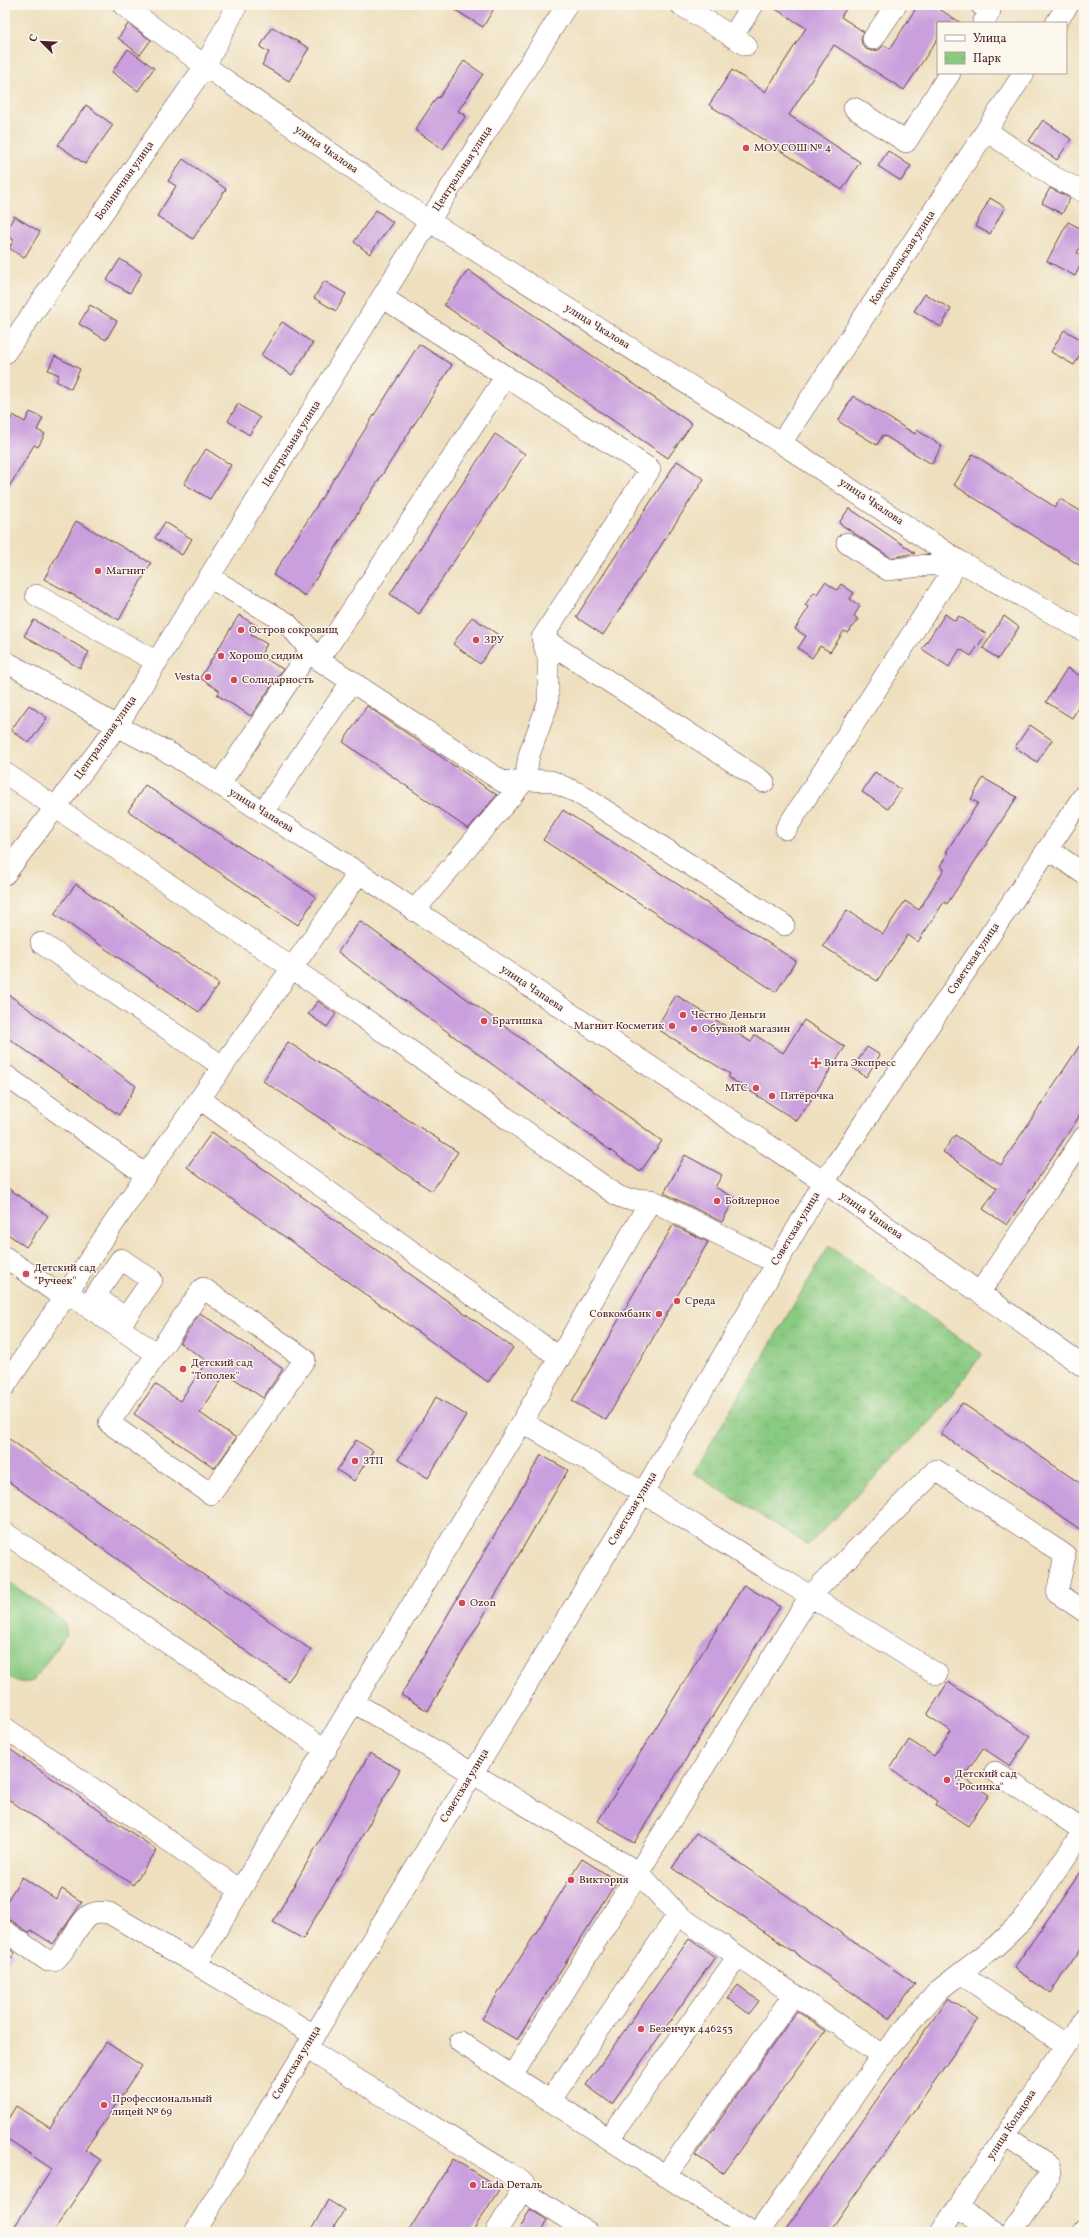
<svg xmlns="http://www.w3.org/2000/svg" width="1089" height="2237" font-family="Vollkorn,serif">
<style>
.green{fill:#89ca81;stroke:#6a7456}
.park{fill:url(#park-crowns);stroke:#6a7456}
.building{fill:#c99fdd}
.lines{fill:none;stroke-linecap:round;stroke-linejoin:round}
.minor-casing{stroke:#633c41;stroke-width:22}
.minor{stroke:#fff;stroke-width:21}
.poi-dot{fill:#d1495b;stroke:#fbf7ec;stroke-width:1.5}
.labels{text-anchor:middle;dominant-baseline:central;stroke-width:3;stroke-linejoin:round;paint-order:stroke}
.poi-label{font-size:11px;fill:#4a1f2b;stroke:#fbf7ec;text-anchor:start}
.street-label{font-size:11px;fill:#4a1f2b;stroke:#fbf7ec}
</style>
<defs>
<pattern id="park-crowns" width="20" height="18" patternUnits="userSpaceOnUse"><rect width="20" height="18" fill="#89ca81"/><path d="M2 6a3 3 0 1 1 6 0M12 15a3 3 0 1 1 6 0" fill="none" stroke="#78ad70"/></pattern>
</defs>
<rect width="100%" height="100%" fill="#fbf7ec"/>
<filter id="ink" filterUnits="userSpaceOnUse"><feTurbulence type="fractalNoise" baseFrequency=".025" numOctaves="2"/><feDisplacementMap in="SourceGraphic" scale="8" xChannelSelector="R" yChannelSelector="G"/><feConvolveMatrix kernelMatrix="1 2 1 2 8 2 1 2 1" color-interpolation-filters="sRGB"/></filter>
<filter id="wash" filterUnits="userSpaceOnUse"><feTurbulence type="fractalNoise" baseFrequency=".012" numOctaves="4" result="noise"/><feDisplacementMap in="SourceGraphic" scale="16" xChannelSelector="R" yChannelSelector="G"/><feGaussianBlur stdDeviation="0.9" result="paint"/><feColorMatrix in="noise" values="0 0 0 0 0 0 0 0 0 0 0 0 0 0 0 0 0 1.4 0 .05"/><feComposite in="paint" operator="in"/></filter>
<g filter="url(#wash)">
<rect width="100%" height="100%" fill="#eee0bf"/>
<path class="green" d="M5,1579L57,1616C64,1622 67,1626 66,1635L33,1681C22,1685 14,1680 5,1674Z"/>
<path class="park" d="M829,1246L982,1354L940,1411L808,1545L693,1473Z"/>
<g id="blocks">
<path class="building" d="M447,5H496L483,27Z
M769,5H848L841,17L864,32L861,38L862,44L866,49L872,51L879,50L884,45L890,49L918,5H933L961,23H938V38L904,90L834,45L789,115L860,162L842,190L709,105L732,70L765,92L806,28Z
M128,24L151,40L140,55L118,38Z
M272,27L309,48L289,81L262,65L269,52L260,47Z
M128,49L154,68L138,91L112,72Z
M464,61L483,74L458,111L466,116L443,149L415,130L437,97L439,98Z
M86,105L113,125L85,164L58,145Z
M1043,120L1071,139L1057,160L1029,141Z
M888,151L911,166L901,181L878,166Z
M183,159L226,189L193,239L157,216L176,186L168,181Z
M1050,188L1070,198L1062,214L1042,203Z
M990,198L1005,207L990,234L975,226Z
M376,210L393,222L370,254L354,242Z
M14,216L40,232L24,258L9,248L14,240L5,234Z
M1068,222L1084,230V240L1077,253L1084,256V258L1075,276L1047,261Z
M120,259L142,273L130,293L107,280Z
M468,270L692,424L668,458L444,305Z
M324,281L346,294L336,311L314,298Z
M925,294L951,309L941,327L914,311Z
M90,305L117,321L106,340L79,324Z
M282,322L313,343L292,375L261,355Z
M1064,330L1084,341V347L1074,365L1051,352Z
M419,344L452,365L305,596L273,575Z
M55,356L80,369L71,389L56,381L59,375L48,370Z
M853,396L915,434L917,430L942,446L932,464L883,435L877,445L838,421Z
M238,404L260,418L249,435L228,421Z
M30,412L43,418L37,430L45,434L38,447L34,445L5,494V430L13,415L25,422Z
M495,434L525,454L419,614L390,594Z
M206,449L231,465L210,499L184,484Z
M973,454L1055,507L1060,499L1084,513V568L954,485Z
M677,461L704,479L603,635L576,617Z
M849,508L915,553L891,558L839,523Z
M76,521L151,563L119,620L44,579Z
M165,522L192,539L182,555L155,538Z
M825,582L837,590L841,584L854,593L850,599L860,606L854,616L858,619L848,633L844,631L830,652L820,646L812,658L798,648L806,636L795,629L809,607L805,605L814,592L817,594Z
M945,614L955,621L959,616L986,634L971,656L960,649L949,667L922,649Z
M239,615L257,626L251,635L267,644L260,656L283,669L251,716L217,695L220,691L200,678Z
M1004,616L1019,627L998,659L983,648Z
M472,617L500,636L480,664L453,644Z
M34,620L89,652L80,668L24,636Z
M1067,668L1084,678V698L1072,718L1046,702Z
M29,705L47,718L29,743L11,730Z
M367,706L497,795L468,829L343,742Z
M1030,725L1052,740L1037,762L1015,747Z
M875,772L901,790L888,809L862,792Z
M983,778L1017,797L947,904L944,902L918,942L908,935L877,981L823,946L847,910L883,934L905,901L919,910L944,869L940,866L948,853L946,852L978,803L971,799Z
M145,785L316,897L298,925L128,811Z
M563,810L796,961L776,992L543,840Z
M76,884L219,984L199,1012L54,914Z
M360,921L662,1141L640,1172L338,952Z
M5,992L136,1086L119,1115L5,1036Z
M676,995L751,1042L755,1035L783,1053L804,1020L845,1047L797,1121L728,1077L730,1074L656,1028Z
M318,1001L336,1014L327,1027L308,1014Z
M1084,1039V1109L1007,1225L983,1209L997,1188L943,1152L955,1135L1001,1165Z
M288,1042L458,1152L432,1191L263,1081Z
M867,1047L880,1055L866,1077L853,1068Z
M212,1132L513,1348L488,1382L187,1167Z
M685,1155L722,1175L715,1187L735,1198L722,1222L664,1193Z
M5,1186L48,1216L26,1247L5,1232Z
M673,1225L708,1242L606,1420L572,1401Z
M200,1313L283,1369L263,1398L226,1373L200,1413L236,1438L215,1468L134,1414L155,1384L180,1401L207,1361L180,1343Z
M436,1397L466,1415L428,1478L398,1460Z
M962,1403L1084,1486V1532L941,1434Z
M5,1436L311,1650L288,1681L5,1479Z
M356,1440L373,1451L354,1481L337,1470Z
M541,1455L568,1470L428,1711L401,1695Z
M744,1585L780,1607L634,1843L598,1821Z
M948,1682L1030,1736L1010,1766L983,1748L963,1778L989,1795L968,1826L936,1805L938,1801L890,1769L909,1740L934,1756L951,1731L927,1715Z
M5,1746L157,1850L133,1885L5,1797Z
M370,1753L400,1770L303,1939L273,1922Z
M696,1833L915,1984L890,2019L672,1868Z
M582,1859L617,1881L517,2040L482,2019Z
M1084,1867V1944L1050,1993L1014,1968Z
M22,1877L56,1899L62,1889L82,1902L53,1944L31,1930L29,1933L12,1921L5,1919V1904Z
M689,1939L715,1957L612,2104L586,2085Z
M5,1946L15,1953L5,1967Z
M738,1985L759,2001L749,2014L728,1998Z
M948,1998L978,2019L829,2232H784Z
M797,2011L825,2031L723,2173L695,2155Z
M106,2042L142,2066L85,2150L101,2160L53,2232H11L52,2169L5,2137V2124L16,2106L50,2128Z
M453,2159L500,2188L472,2232H408Z
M328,2200L344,2210L331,2232H310Z
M530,2209L547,2220L541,2232H518Z"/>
</g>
</g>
<g filter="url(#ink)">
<use href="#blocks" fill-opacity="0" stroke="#633c41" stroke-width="1"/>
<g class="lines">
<defs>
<path id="minor" d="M123,5L205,66L429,221L781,443L959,561L1084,631
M681,5L746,45
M981,5L990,11L983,23
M1056,23L1068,5
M732,37L753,5
M873,39L896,5
M854,108L906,142L950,73
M987,131L1054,177L1084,192
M382,297L650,469L542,638
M5,353L205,66L237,5
M781,443L1024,73
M847,543L888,570L959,561
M209,577L287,623L319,660L503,782L525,780L529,755L548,703V658L542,638
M36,595L157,662
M542,638L764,782
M319,660L506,376
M5,661L117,726L173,755L359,873L824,1182L1084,1367
M5,773L292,968L618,1196L626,1199L651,1200
M219,785L310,650
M263,812L352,681
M786,829L959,561
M1048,849L1084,874
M5,874L117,726L429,221L567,5
M414,911L525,780L551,781L578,793L784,925
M41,943L222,1066
M5,1075L146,1175
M200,1099L560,1358
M5,1257L64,1298
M203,1288L305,1359L211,1494L109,1423Z
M980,1292L1084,1137
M68,1293L157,1354
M119,1327L152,1280L121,1259L95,1296L125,1318
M5,1386L146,1175L359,873
M5,1533L326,1750
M937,1674L810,1596L936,1470L1065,1555L1057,1593L1084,1611
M355,1703L639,1873L678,1915L882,2055L939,1990L997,1945L1022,1921L1084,1830
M5,1728L240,1890
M995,1772L1084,1831
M5,1931L48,1961H54C69,1949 75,1927 88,1916C94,1911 102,1912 109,1913L199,1966
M961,1974L1065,2045
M314,2035L199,1966L203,1952L522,1422L651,1200L776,1263
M460,2042L752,2232
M306,2048L521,2181L524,2184L522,2190L496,2232
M512,2076L810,1596L643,1493L522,1422
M550,2101L678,1915
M1005,2136L1049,2165L1051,2171L1050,2177L1011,2232
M609,2139L738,1956
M665,2176L794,1994
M522,2190L588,2232
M958,2207L993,2232
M195,2232L643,1493L824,1182L1084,795
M759,2232L882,2055
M941,2232L1084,2018
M1083,2232L1084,2230"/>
</defs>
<use href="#minor" class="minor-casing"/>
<use href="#minor" class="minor"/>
</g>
</g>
<g class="poi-dot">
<circle cx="746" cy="148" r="4"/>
<circle cx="98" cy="571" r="4"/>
<circle cx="241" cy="630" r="4"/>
<circle cx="476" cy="640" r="4"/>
<circle cx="221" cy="656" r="4"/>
<circle cx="208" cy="677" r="4"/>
<circle cx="234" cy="680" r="4"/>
<circle cx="683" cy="1015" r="4"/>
<circle cx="484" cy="1021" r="4"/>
<circle cx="672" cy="1026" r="4"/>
<circle cx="694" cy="1029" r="4"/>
<path d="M814 1057h4v4h4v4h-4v4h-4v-4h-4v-4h4z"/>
<circle cx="756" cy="1088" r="4"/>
<circle cx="772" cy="1096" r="4"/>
<circle cx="717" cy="1201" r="4"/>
<circle cx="26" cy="1274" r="4"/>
<circle cx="677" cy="1301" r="4"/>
<circle cx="659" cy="1314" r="4"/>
<circle cx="183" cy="1369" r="4"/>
<circle cx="355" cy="1461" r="4"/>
<circle cx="462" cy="1603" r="4"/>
<circle cx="947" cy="1780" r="4"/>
<circle cx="571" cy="1880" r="4"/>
<circle cx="641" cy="2029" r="4"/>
<circle cx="104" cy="2105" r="4"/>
<circle cx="473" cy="2185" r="4"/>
</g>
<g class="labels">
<g class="poi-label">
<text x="754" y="148">МОУ СОШ № 4</text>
<text x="106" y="571">Магнит</text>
<text x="249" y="630">Остров сокровищ</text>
<text x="484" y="640">ЗРУ</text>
<text x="229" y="656">Хорошо сидим</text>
<text x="200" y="677" text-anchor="end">Vesta</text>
<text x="242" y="680">Солидарность</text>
<text x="691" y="1015">Честно Деньги</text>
<text x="492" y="1021">Братишка</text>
<text x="664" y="1026" text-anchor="end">Магнит Косметик</text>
<text x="702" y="1029">Обувной магазин</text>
<text x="824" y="1063">Вита Экспресс</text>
<text x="748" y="1088" text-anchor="end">МТС</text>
<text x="780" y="1096">Пятёрочка</text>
<text x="725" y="1201">Бойлерное</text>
<text x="34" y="1268">Детский сад<tspan x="34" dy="13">"Ручеек"</tspan></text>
<text x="685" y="1301">Среда</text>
<text x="651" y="1314" text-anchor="end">Совкомбанк</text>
<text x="191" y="1363">Детский сад<tspan x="191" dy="13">"Тополек"</tspan></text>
<text x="363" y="1461">ЗТП</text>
<text x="470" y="1603">Ozon</text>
<text x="955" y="1774">Детский сад<tspan x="955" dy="13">"Росинка"</tspan></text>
<text x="579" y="1880">Виктория</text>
<text x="649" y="2029">Безенчук 446253</text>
<text x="112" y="2099">Профессиональный<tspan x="112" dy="13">лицей № 69</tspan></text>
<text x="481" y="2185">Lada Dеталь</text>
</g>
<g class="street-label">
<text transform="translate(326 150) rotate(35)">улица Чкалова</text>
<text transform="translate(463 169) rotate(-57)">Центральная улица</text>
<text transform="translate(125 181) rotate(-55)">Больничная улица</text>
<text transform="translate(903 258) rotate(-57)">Комсомольская улица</text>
<text transform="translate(597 327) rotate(32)">улица Чкалова</text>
<text transform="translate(292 444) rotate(-58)">Центральная улица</text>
<text transform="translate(871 502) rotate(34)">улица Чкалова</text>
<text transform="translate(106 738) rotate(-55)">Центральная улица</text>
<text transform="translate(261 811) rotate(32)">улица Чапаева</text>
<text transform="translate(974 959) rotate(-56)">Советская улица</text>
<text transform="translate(532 989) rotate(34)">улица Чапаева</text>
<text transform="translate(871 1216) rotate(35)">улица Чапаева</text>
<text transform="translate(796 1229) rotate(-59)">Советская улица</text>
<text transform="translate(633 1509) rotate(-59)">Советская улица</text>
<text transform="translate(465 1786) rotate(-59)">Советская улица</text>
<text transform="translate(297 2063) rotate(-59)">Советская улица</text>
<text transform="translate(1012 2125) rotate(-57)">улица Кольцова</text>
</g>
</g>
<rect width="1089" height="2237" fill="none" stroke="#fbf7ec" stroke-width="20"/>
<rect x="937" y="22" width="130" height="52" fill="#fbf7ec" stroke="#b4a19f"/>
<rect x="945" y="35" width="20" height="6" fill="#ffffff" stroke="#b4a19f"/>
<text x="973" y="42" font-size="12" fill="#4a1f2b">Улица</text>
<rect x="945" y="52" width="20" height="12" fill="url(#park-crowns)" stroke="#b4a19f"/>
<text x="973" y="62" font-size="12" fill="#4a1f2b">Парк</text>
<g transform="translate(42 42) rotate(294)" stroke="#fbf7ec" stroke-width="3" paint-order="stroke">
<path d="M0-3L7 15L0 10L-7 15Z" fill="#4a1f2b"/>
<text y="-6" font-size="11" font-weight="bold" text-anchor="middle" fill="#4a1f2b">С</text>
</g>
</svg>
